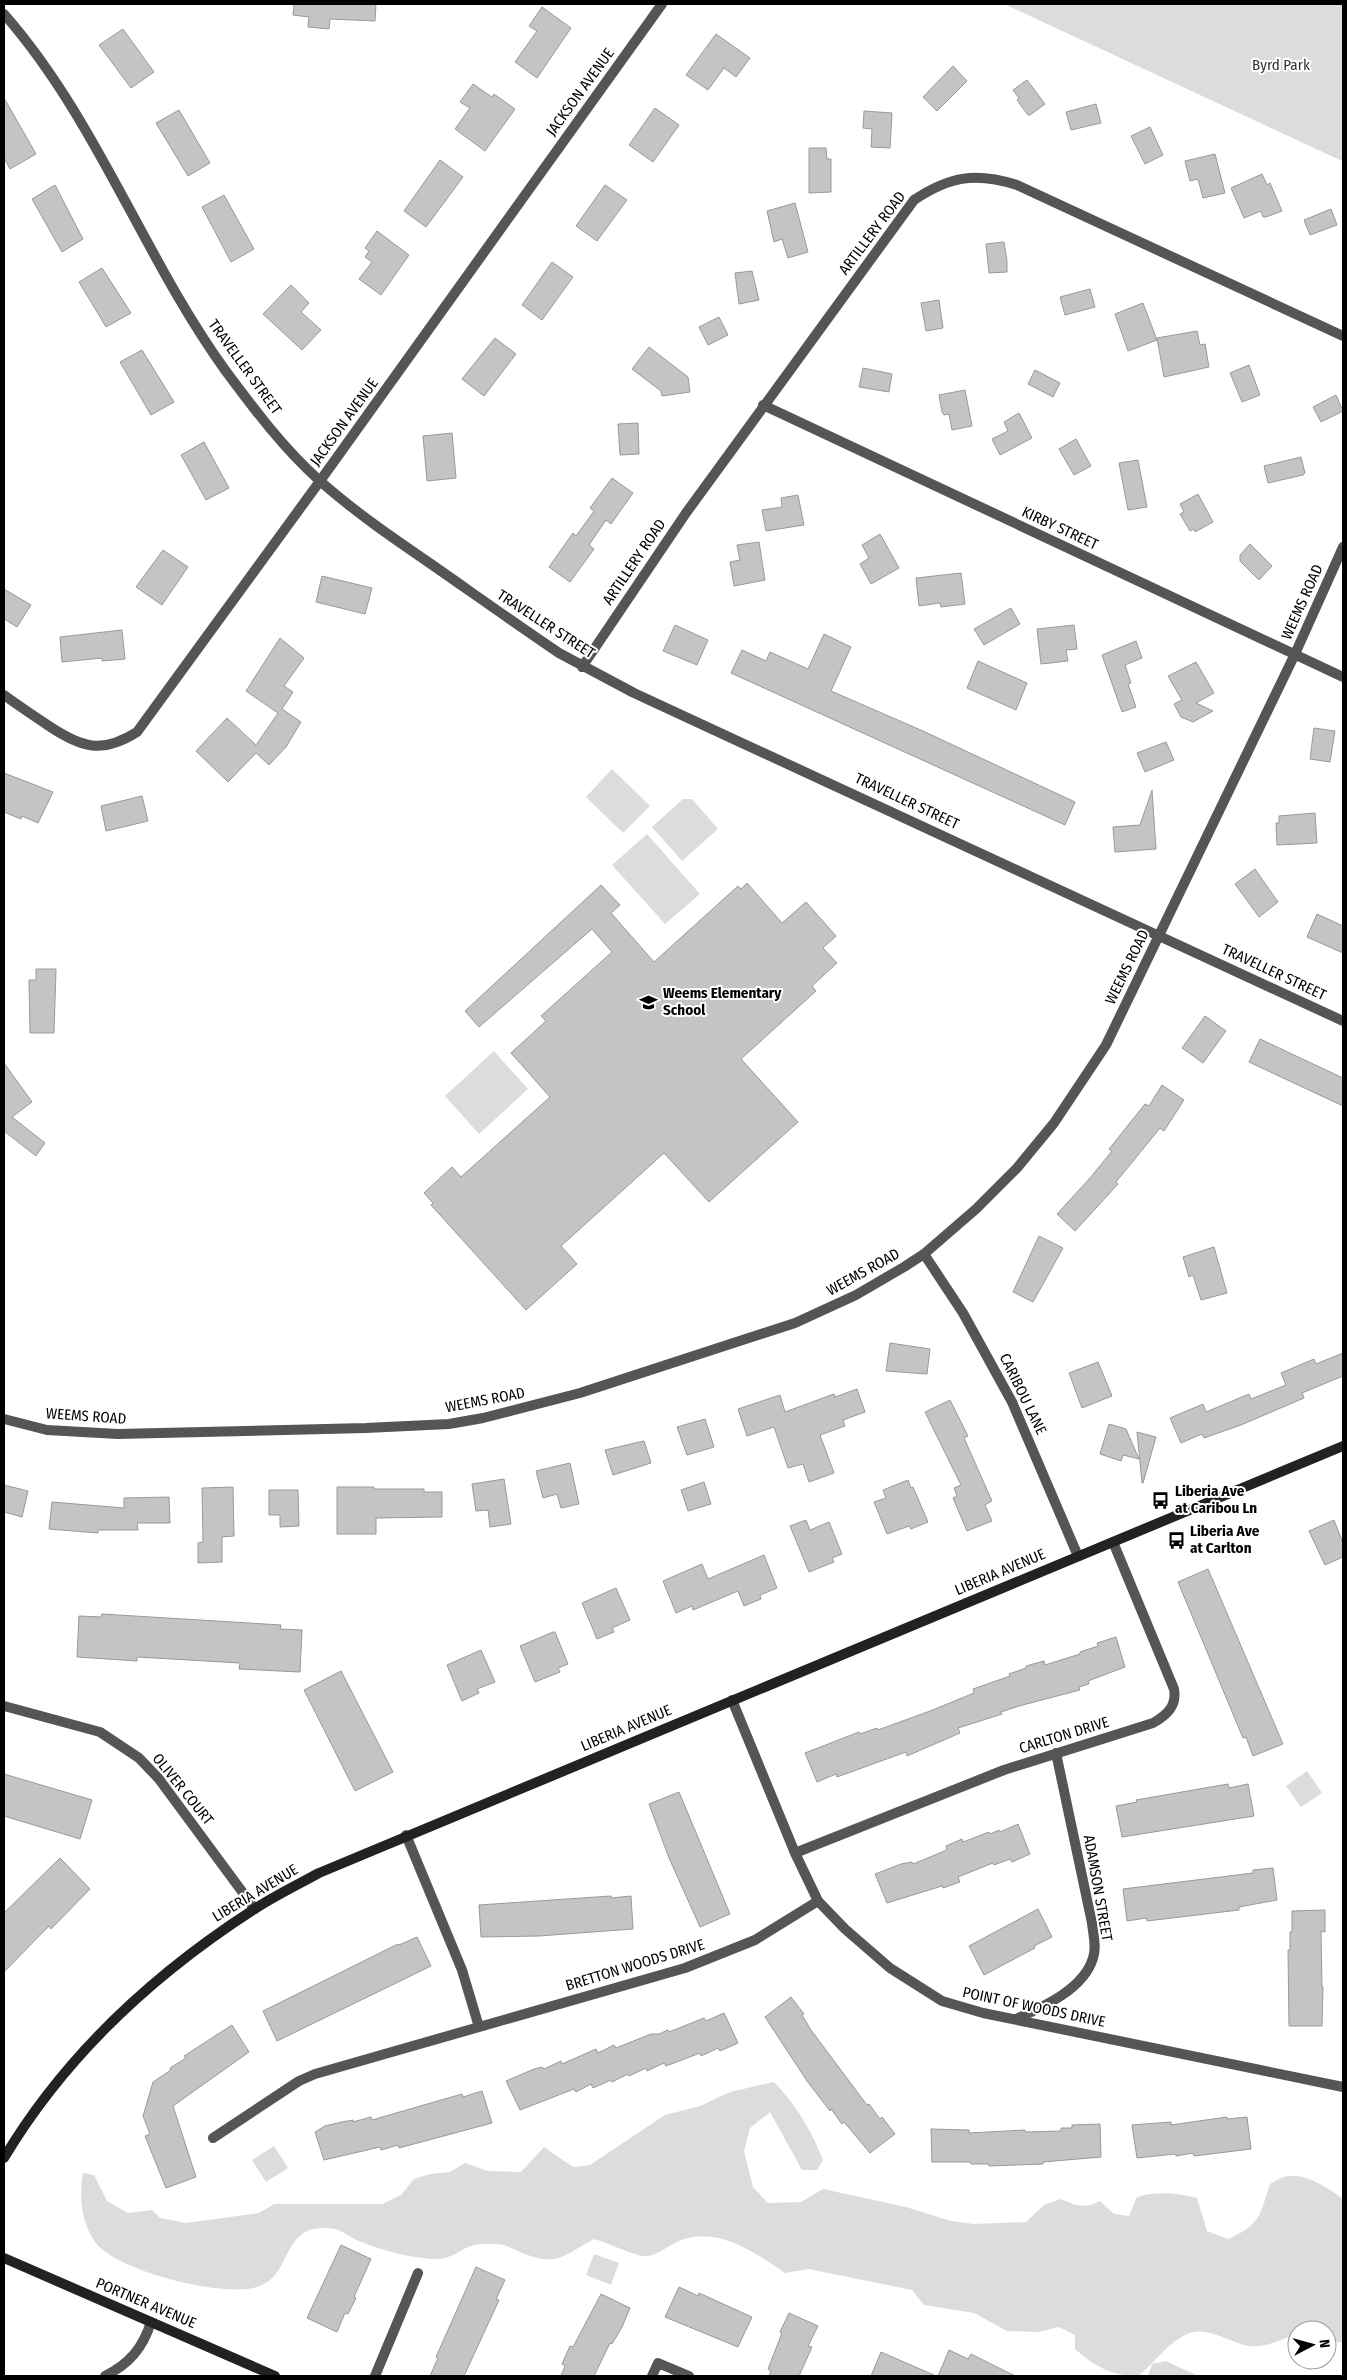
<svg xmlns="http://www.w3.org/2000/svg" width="1347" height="2380" font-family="'Fira Sans Condensed',sans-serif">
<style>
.green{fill:#dcdcdc}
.building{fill:#c4c4c4;stroke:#999}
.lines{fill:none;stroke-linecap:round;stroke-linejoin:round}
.street{stroke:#555;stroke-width:10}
.secondary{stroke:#222;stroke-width:10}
.labels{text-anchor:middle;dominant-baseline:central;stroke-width:4;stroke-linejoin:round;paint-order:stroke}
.park-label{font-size:15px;fill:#333;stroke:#fff}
.street-label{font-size:15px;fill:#000;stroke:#fff}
.poi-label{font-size:15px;font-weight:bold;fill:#000;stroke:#fff;text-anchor:start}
</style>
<rect width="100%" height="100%" fill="#fff"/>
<path class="green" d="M1004,4H1343V158L1342,161Z
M612,769L650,806L623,833L586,797Z
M683,799H692L718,829L682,861L652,827Z
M647,834L700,894L665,924L612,865Z
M494,1051L528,1089L479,1134L445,1096Z
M1307,1771L1322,1793L1301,1807L1286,1786Z
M774,2082C797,2106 811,2130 823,2160L817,2170H802L770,2112L750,2128L744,2151L753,2187L768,2203L801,2202L823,2189L906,2207L951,2221L974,2224L1026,2222L1044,2205L1061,2199C1077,2206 1085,2209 1100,2201L1114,2214L1129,2216L1137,2197C1158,2191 1176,2193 1197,2198L1207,2231L1228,2239C1261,2224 1259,2217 1270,2184C1275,2181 1283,2176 1289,2176C1308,2174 1329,2189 1343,2199V2343L1327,2339V2330H1297V2334C1281,2339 1267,2348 1249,2346C1229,2343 1208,2325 1187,2334C1166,2344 1155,2363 1138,2376C1112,2376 1094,2366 1075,2349V2335L1059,2327L1038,2332L1007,2331L974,2313L924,2305L912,2290L809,2269L785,2273C756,2253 716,2225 679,2241C667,2246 656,2258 641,2256C629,2253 608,2243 594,2239C565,2254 559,2267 525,2254C517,2251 506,2244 497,2244C490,2244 481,2243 474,2245C462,2248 453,2258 439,2259C413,2259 383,2251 359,2241C351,2238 343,2231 335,2229C278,2220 296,2275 257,2287C223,2298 116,2271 95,2242C81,2222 79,2197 83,2173L94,2175L107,2201L128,2213L152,2210L160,2218L186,2223L259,2213L274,2204H382L401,2195L414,2179L430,2174L450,2172L465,2163L488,2171L521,2172L544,2147L573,2167L590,2165L665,2115L700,2106L730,2092Z
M274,2146L288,2168L266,2182L252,2160Z
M594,2254L619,2263L611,2285L586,2275Z
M1166,2361L1194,2374L1196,2376H1148L1152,2364Z"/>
<path class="building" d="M294,4H376L375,21L330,19L329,29L308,27L309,17L293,15Z
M542,7L571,28L537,78L515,62L537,31L529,26Z
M123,29L154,72L131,88L99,45Z
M716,34L750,58L736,77L724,68L708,90L686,75Z
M953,66L967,81L937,111L923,97Z
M1027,80L1045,104L1030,115H1028L1017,100L1019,98L1013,90Z
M473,84L492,97L494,94L515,109L485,151L455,129L470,108L460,102Z
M4,98L36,154L10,169L4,158Z
M1096,104L1101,123L1071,130L1066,112Z
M655,108L679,125L653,162L629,145Z
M179,110L210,163L188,176L156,123Z
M864,111L892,113L890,148L871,147L872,129L863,128Z
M1150,127L1163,155L1145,164L1131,136Z
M809,148H826L827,159H831V192L809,193Z
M1215,154L1225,193L1203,198L1198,179L1190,181L1185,161Z
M440,160L463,177L426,227L404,211Z
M1262,174L1267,185L1270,183L1282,211L1266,217H1263L1261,211L1244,218L1231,188Z
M55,185L83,239L62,252L32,199Z
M605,185L627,200L597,241L576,226Z
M224,195L254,249L231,262L202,207Z
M795,203L808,252L788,258L782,239L774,242L767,211Z
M1331,209L1337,225L1310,235L1304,220Z
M377,231L409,255L381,295L359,279L372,262L365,257L369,251L365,248Z
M1004,242L1007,261V272L989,273L986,244Z
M552,262L573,277L542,320L522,305Z
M102,268L131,313L106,327L79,282Z
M752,271L759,300L739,304L735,273Z
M291,285L309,303L301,312L321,330L302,350L263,314Z
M1090,289L1095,307L1065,315L1060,297Z
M939,300L943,328L926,331L921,303Z
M1143,303L1157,340L1128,351L1115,314Z
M719,317L728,335L708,345L699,327Z
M1197,331L1200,345L1205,344L1209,367L1164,377L1157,338Z
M495,338L516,354L484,396L462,379Z
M649,347L688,377L690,392L662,396L661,391L632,369Z
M142,350L174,402L151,415L120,362Z
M1249,365L1260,395L1242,402L1230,373Z
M863,368L892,374L889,392L859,387Z
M1035,370L1060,383L1053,397L1028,384Z
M965,390L972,426L952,430L949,414L944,415L942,412L939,395Z
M1336,395L1343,411L1321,422L1313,407Z
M1019,413L1032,438L1000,455L992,439L1008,431L1004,422Z
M638,423L639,454L620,455L618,424Z
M452,433L456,478L427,481L423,436Z
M1076,439L1091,466L1074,475L1059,449Z
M204,442L229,488L206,500L181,455Z
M1301,457L1305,473L1303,475L1268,483L1264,466Z
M1138,460L1147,507L1128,510L1119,463Z
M612,478L633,493L611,524L606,520L589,545L594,549L570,582L549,567L573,533L576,536L594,511L590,508Z
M1198,494L1213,522L1195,532L1194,529L1190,531L1180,514L1184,512L1180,504Z
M798,495L804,525L766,531L762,510L782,507L781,498Z
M880,534L899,568L871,584L860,564L869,558L862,545Z
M759,542L765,580L734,586L730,562L740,560L737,545Z
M1250,544L1272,566L1259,580L1240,561V555Z
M163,550L188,567L162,605L136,587Z
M961,573L965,604L941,607L940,603L919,606L916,578Z
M322,576L372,588L365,614L316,602Z
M4,589L31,605L17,627L4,619Z
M1011,608L1020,624L984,645L974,629Z
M675,625L708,640L697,665L663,651Z
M1074,625L1077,649L1066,650L1068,661L1041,664L1037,629Z
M122,630L125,659L102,661V658L62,662L60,637Z
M824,634L851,647L831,691L923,731L1075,802L1065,825L731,673L742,650L766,661L770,652L808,669Z
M280,638L304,658L284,686L293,692L282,709L301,722L286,747L269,765L256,753L228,782L196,751L227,718L256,745L278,713L246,691Z
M1136,641L1142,658L1125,665L1131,683L1128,684L1136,707L1122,712L1102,655Z
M978,661L1027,683L1016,710L967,688Z
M1196,662L1214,693L1196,703L1213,711L1193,722L1181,717L1174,704L1182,700L1168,676Z
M1314,728L1335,731L1330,762L1310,759Z
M1166,742L1174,760L1145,772L1137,753Z
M4,773L53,792L38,823L22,816L21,819L4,812Z
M1152,790L1156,849L1115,852L1113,827L1140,825Z
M142,796L148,821L106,831L101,806Z
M1315,813L1317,843L1277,845L1276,823H1279V816Z
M1255,869L1278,902L1259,917L1235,884Z
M747,883L782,923L806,902L836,936L823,948L837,963L812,986L816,991L741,1059L798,1122L709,1202L664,1153L561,1246L577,1264L526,1310L431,1205L433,1203L424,1193L452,1167L461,1177L550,1097L511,1053L546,1021L541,1016L612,952L592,929L479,1027L465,1011L601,885L620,905L611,913L654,962L738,886L741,889Z
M1317,914L1343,926V953L1307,937Z
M36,969H56L54,1033H30L29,980H36Z
M1205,1016L1226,1031L1203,1063L1182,1048Z
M1260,1039L1343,1078V1106L1249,1062Z
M4,1063L32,1102L12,1117L45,1143L36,1156L4,1131Z
M1162,1085L1184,1100L1164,1131L1160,1128L1116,1182L1118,1184L1075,1231L1057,1214L1090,1178L1112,1151L1109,1149L1145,1104L1149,1106Z
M1039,1236L1063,1248L1033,1302L1013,1292Z
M1214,1247L1227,1293L1201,1300L1193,1275L1189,1277L1183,1257Z
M890,1343L930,1349L927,1374L886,1371Z
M1343,1353V1376L1302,1393L1304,1398L1241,1425L1204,1438L1202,1434L1181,1443L1170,1418L1203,1404L1206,1412L1249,1394L1251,1399L1286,1385L1281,1373L1314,1359L1316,1364Z
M1098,1362L1112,1396L1082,1408L1069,1373Z
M857,1389L865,1412L843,1420L845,1426L820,1435L834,1473L809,1482L803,1464L788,1468L774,1427L747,1436L738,1409L780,1395L785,1412L834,1394L835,1397Z
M950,1400L968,1436L964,1438L992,1501L985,1505L992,1521L967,1531L953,1498L957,1496L954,1488L961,1485L925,1412Z
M705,1419L714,1447L687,1455L677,1427Z
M1109,1424L1126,1429L1139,1459L1123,1455L1121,1461L1100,1454Z
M1137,1432L1156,1437L1143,1483H1142Z
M644,1441L651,1463L613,1475L605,1450Z
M570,1463L579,1504L561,1508L557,1494L543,1498L536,1471Z
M504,1479L511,1524L490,1527L488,1510L476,1511L472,1484Z
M908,1480L911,1488L913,1487L928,1522L911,1529L909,1526L887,1534L874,1502L886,1498L883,1490Z
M704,1482L711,1504L688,1511L681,1490Z
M4,1485L28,1491L22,1517L4,1512Z
M233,1487L234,1536L222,1537V1562L198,1563V1543L203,1542L202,1488Z
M337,1487H374V1489H424V1492H442V1517L376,1518V1534H337Z
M269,1490H298L299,1526L280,1527V1515H269Z
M169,1497L170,1523H137L138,1530H98V1533L49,1529L52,1502L124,1508V1498Z
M806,1520L810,1530L829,1522L842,1554L832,1558L834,1562L809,1572L790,1526Z
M1334,1520L1343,1543V1557L1325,1565L1309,1531Z
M764,1555L777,1588L760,1595L761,1599L744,1606L738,1591L693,1610L692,1606L676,1613L663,1581L702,1564L708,1579Z
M1208,1569L1283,1744L1253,1756L1246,1737L1243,1738L1178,1582Z
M616,1588L630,1620L612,1628L614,1632L597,1639L582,1603Z
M102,1614L281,1625L280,1629L302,1630L300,1672L239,1669L240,1663L137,1657V1661L77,1657L79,1616L101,1617Z
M553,1632H555L568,1664L558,1668L560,1672L535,1682L520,1646Z
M1116,1637L1125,1667L1088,1681L1089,1684L1079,1687L1080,1690L1019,1706L1001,1712L1002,1714L958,1728L960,1733L907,1756L906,1752L837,1777L836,1774L817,1782L805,1753L859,1732L860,1734L877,1728L878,1730L930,1711L974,1693L973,1689L1010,1676L1009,1674L1026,1668V1666L1044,1661L1045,1665L1080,1654V1652L1098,1646L1097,1643Z
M481,1650L495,1682L477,1689L479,1693L462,1701L447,1665Z
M341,1671L393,1772L355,1791L304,1690Z
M4,1774L92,1800L80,1839L4,1816Z
M1228,1784L1229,1788L1248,1784L1254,1816L1122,1837L1116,1806L1137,1802L1136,1800Z
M679,1792L730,1914L700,1927L669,1858L649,1804Z
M1018,1824L1030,1854L1012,1862L1010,1859L994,1865L993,1863L958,1877L960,1882L943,1888L942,1886L887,1903L875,1874L901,1864L912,1862L913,1864L947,1850L946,1846L962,1839L963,1842L989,1832L990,1834L999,1830L1000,1832Z
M60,1858L90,1889L51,1929L49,1926L4,1972V1913Z
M1273,1868L1277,1900L1239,1907V1910L1147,1921L1146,1918L1127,1921L1123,1889L1253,1873V1870Z
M611,1896V1898L631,1896L633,1929L539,1936L481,1937L479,1905Z
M1038,1909L1052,1937L1034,1946L1035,1948L984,1975L969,1946Z
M1325,1910V1932L1321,1931L1322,1987H1323L1322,2026H1289L1288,1950H1290V1932H1292V1911Z
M417,1937L431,1966L277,2041L263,2011L398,1944L399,1945Z
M791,1997L804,2014L802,2015L811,2030L867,2105L869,2104L880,2119L882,2117L895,2134L870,2153L844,2122L842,2124L831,2109L830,2111L807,2081L765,2017Z
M724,2013L738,2043L720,2051L718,2048L701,2056L700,2053L666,2066L664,2063L647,2071L646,2068L629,2076L628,2074L612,2082L611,2080L593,2088L591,2084L576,2092L574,2089L520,2110L506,2081L534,2069L542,2067L544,2069L561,2061L562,2064L596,2049L598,2053L614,2045L616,2048L651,2034H659L668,2030L669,2032L704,2018L706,2021Z
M232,2025L249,2052L173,2106L196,2177L166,2188L145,2136L150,2134L143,2116L153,2082L171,2070L170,2068L186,2058L184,2056Z
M482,2091L492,2123L399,2148L398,2145L381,2150L380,2147L324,2160L315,2132L325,2126L342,2122L353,2120V2122L371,2117L372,2120L462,2094L463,2097Z
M1227,2117V2119L1247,2117L1251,2149L1194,2156L1193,2153L1176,2156L1175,2154L1137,2158L1132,2125L1171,2122V2125Z
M1100,2124L1101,2157L1043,2162V2164L989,2166V2164H971L970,2162H932L931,2129L969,2130V2133L1025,2130V2132L1061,2131V2128H1072V2125Z
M341,2245L371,2259L354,2297L356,2298L348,2314L345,2313L337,2332L307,2318Z
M476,2267L505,2280L496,2299L499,2300L464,2376H430L438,2358L436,2357Z
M679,2287L698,2296L699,2293L752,2317L738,2347L665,2317Z
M601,2294L630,2308L622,2327L612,2344L610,2343L594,2376H561L565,2366L562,2364L570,2346L573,2347Z
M789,2313L818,2326L808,2346L812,2347L799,2376H769L771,2371L768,2369L782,2333L780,2332Z
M949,2350L968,2359L971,2354L1015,2376H938Z
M881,2352L936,2376H871Z"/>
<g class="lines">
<path class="street" d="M4,14C97,120 143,256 225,370C254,409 284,449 320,481C355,512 393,538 431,564C474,594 516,624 559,653L634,693L1343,1021
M763,405L1343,677
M582,667L686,513L914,200C950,176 976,172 1017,185L1343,336
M4,695C19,706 34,716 49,726C82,748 102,754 137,732L320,481L662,4
M924,1254L963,1313L1012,1402L1078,1556
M4,1419L47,1430L118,1434L366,1428L449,1424L483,1418L580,1393L795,1323L856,1295L904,1267L924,1254L976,1209L1017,1168L1054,1123L1106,1045L1295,654L1343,547
M732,1700L795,1853L818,1901L845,1929L890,1968L942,2001L983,2013L1343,2087
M4,1706L100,1732L139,1758L159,1779L255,1909
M406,1835L462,1970L479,2027
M795,1853L1004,1770L1153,1723C1167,1715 1177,1706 1174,1689L1113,1542
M1016,2019C1043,2007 1084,1989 1093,1958C1097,1947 1093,1934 1092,1923L1056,1753
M213,2138L299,2081L315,2074L685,1968L755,1940L818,1901
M105,2376C129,2364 143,2348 151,2322
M375,2376L418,2273
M652,2376L658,2363L689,2376"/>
<path class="secondary" d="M4,2158C65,2056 154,1974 253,1910C274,1896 297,1885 319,1873L1343,1446
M4,2258L275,2376"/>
</g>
<defs>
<symbol id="school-bare" viewBox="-9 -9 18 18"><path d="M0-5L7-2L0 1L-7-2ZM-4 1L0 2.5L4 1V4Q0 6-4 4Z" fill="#000" stroke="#fff" stroke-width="2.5" paint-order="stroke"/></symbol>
<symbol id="bus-bare" viewBox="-9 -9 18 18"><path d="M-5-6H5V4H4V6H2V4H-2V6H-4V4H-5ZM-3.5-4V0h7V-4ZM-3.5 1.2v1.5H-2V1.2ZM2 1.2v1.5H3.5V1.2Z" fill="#000" stroke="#fff" stroke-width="2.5" paint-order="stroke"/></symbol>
</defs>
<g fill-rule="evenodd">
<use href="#school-bare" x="636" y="990" width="25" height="25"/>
<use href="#bus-bare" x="1148" y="1488" width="25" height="25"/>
<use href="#bus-bare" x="1164" y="1528" width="25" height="25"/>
</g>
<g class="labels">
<g class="park-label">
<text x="1281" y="65">Byrd Park</text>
</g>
<g class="street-label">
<text transform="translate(580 92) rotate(-54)">JACKSON AVENUE</text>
<text transform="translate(872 233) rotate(-53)">ARTILLERY ROAD</text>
<text transform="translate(245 367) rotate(54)">TRAVELLER STREET</text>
<text transform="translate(344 422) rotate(-54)">JACKSON AVENUE</text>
<text transform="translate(1060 528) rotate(25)">KIRBY STREET</text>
<text transform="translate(634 562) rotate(-56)">ARTILLERY ROAD</text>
<text transform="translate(1302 602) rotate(-66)">WEEMS ROAD</text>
<text transform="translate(546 624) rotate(33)">TRAVELLER STREET</text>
<text transform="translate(907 801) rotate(25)">TRAVELLER STREET</text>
<text transform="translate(1127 967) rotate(-64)">WEEMS ROAD</text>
<text transform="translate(1274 972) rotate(25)">TRAVELLER STREET</text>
<text transform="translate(863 1272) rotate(-29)">WEEMS ROAD</text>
<text transform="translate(1023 1394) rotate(64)">CARIBOU LANE</text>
<text transform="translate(485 1400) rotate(-11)">WEEMS ROAD</text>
<text transform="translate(86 1416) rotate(4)">WEEMS ROAD</text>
<text transform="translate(1000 1572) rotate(-23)">LIBERIA AVENUE</text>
<text transform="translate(626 1728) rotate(-23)">LIBERIA AVENUE</text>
<text transform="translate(1064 1735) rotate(-17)">CARLTON DRIVE</text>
<text transform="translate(183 1789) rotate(51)">OLIVER COURT</text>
<text transform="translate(1098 1888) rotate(80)">ADAMSON STREET</text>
<text transform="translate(255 1893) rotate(-31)">LIBERIA AVENUE</text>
<text transform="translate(635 1965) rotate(-17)">BRETTON WOODS DRIVE</text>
<text transform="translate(1034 2007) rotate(12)">POINT OF WOODS DRIVE</text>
<text transform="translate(146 2303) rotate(23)">PORTNER AVENUE</text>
</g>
<g class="poi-label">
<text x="663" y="993">Weems Elementary<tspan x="663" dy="17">School</tspan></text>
<text x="1175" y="1491">Liberia Ave<tspan x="1175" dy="17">at Caribou Ln</tspan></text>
<text x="1190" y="1531">Liberia Ave<tspan x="1190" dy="17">at Carlton</tspan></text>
</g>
</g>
<rect width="1347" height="2380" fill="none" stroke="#000000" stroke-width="10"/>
<g transform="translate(1312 2345) rotate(84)"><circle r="24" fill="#ffffff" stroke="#999999"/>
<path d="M0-4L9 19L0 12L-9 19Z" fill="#000000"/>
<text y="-8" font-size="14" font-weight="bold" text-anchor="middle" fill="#000000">N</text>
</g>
</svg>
